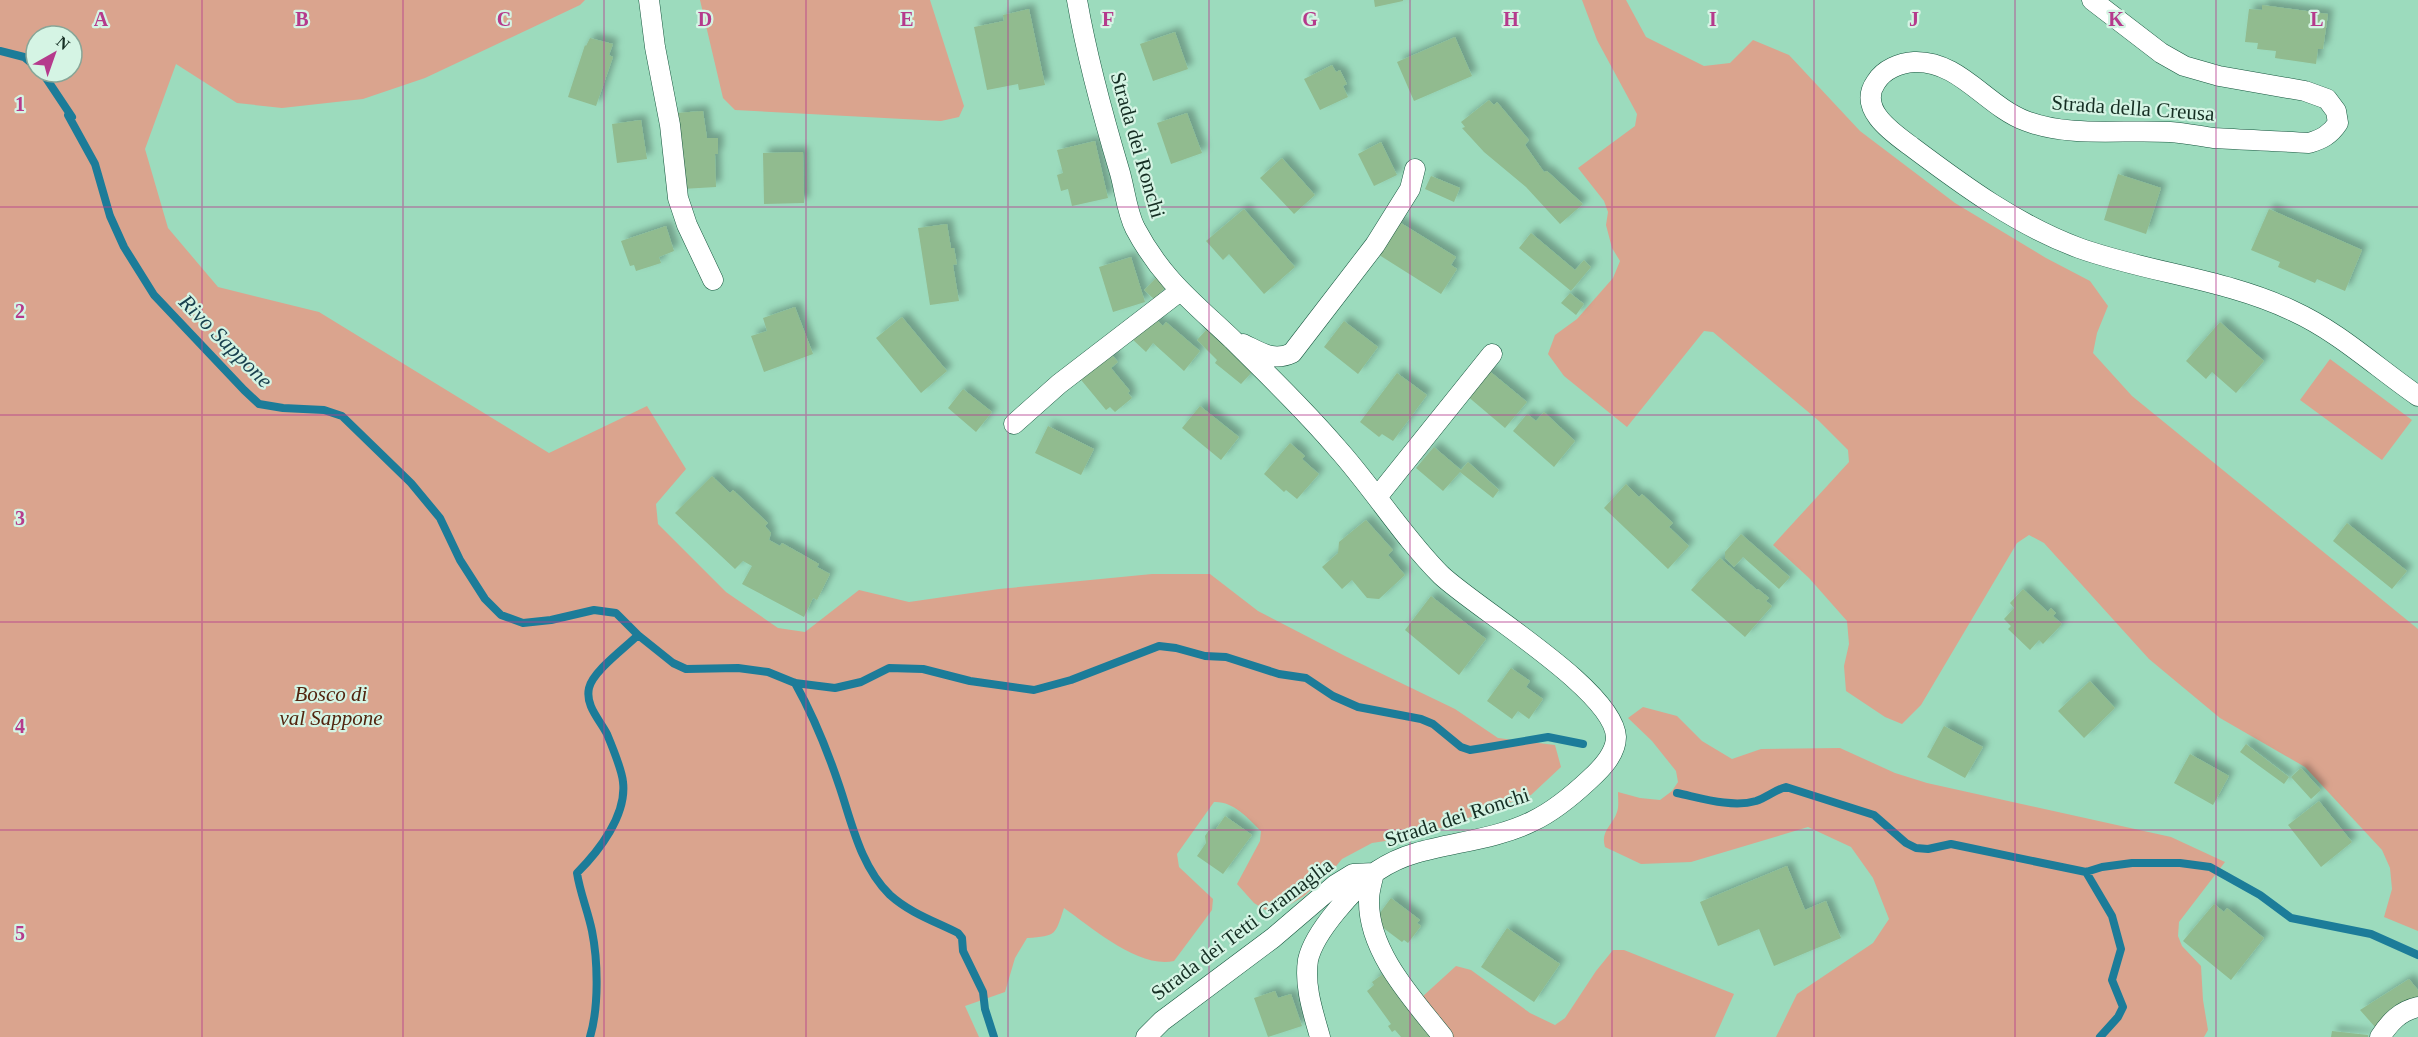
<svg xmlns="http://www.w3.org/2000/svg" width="2418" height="1037" font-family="'Times New Roman',serif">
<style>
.green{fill:#daa48e;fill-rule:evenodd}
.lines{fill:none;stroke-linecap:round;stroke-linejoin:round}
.stream{stroke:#1c7c99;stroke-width:8}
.building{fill:#91bb8f;filter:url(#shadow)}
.minor-casing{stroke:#15553d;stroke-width:21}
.minor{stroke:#fff;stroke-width:20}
.grid{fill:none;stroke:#b53a8c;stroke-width:1.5;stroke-opacity:0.55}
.labels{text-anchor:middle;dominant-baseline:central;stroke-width:4.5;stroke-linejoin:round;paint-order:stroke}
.street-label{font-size:21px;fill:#152e23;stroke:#d5f4e4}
.park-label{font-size:21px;font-style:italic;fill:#51240f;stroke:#d5f4e4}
.water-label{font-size:22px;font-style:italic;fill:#183f4d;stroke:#d5f4e4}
.grid-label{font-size:20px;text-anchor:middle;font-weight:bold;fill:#b53a8c;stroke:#d5f4e4;stroke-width:4.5;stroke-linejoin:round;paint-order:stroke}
</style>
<defs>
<filter id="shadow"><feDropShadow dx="5.5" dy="-5.5" stdDeviation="3" flood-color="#0004"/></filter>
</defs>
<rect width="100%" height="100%" fill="#9cdbbd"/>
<path class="green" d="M0,0H585L580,5L425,78L363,99L282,108L237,103L176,64L145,149L168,228L218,287L319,312L549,453L647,406L686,469L656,504L658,524L726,592L778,628L805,632L859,590L909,602L999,589L1152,574H1210L1258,611L1345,656L1455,709L1498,738L1555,745L1561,767L1531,795L1419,836L1372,843L1342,859L1332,871L1304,896L1289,905L1267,911L1254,903L1237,884L1260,841L1261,831C1248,818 1233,801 1214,802L1177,854L1179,867L1213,899L1212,910L1174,961C1139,969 1091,927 1064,908C1055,935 1057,936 1027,938L1015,958L1005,992L965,1006L979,1037H0ZM36,36H72V72H36Z
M700,0H930L964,106L959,117L941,121L735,110L723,98Z
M1582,0H1626L1646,37L1704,66L1730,63L1753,40L1789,55L1860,131L1955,203L2046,258L2090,281L2108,306L2097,333L2093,353L2132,396L2418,629V931L2384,917L2392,889L2390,868L2382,850L2305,767L2220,718L2149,659L2044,543L2029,535L2017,543L1921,705L1902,724L1885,717L1846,691L1844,666L1849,644L1847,621L1809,578L1773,545L1849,462L1848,450L1819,421L1713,332L1704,331L1627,427L1564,376L1548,354L1555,335L1577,319L1613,278L1620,261L1612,248L1606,225L1608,212L1604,201L1578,168L1635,126L1637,114L1597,40Z
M2330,359L2412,420L2382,460L2300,400Z
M1643,707L1677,716L1702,741L1732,759L1761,749L1840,748L1895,773L1927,783L2171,837L2225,862L2179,922L2178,936L2182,946L2201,966L2203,1000L2208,1030L2204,1037H1776L1797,994L1873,943L1889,919L1873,878L1851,847L1808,827L1691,862L1641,864L1605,847C1600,831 1613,825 1617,812C1619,807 1618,798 1618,792L1640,798L1660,800L1672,791L1678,782L1676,771L1652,741L1628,718Z
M1613,950H1624L1734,994L1715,1037H1449L1422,997L1456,966L1471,970L1530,1013L1555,1025L1565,1018L1596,971Z"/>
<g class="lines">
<path class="stream" d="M0,51L24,57L36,67
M42,72L72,117L68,115L95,164L110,216L124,247L154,295L244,390L259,404L283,408L324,410L342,416L411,483L440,518L460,560L485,599L501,615L523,623L551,620L594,610L616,613L638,635L673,663L686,669L738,668L768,672L795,683L835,688L861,682L889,668L923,669L970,681L1034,690L1071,680L1159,646L1176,648L1205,656L1226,657L1279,674L1306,678L1333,696L1358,707L1421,719L1433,724L1461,747L1470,750L1483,748L1548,737L1583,744
M795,683C813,715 828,752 840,788C852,824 861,867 890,895C910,913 934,921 958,933L962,938L963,951L983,992L985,1009L994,1037
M1677,793C1701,798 1732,808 1756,801C1767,797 1775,790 1786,787L1874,815L1906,843L1916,848L1928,849L1951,844L2086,872L2102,867L2132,863H2180L2210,867L2260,895L2291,918L2371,934L2418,955
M2086,872L2112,916L2121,949L2112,980L2123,1007L2118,1017L2100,1037
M590,1037C599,1007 598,961 592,931C588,911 580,893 577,873C599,851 627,815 623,782C622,770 612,746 607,734C600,720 585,706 589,688C593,671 625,648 638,635"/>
</g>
<path class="building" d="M1374,0H1403V1L1375,7Z
M2262,5L2328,14L2323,49H2318L2316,64L2275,58L2276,51L2257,49L2258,43L2245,42L2249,9L2262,10Z
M1029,9L1045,85L1019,90L1018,84L987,90L974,27L1004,21L1003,15Z
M1175,32L1188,69L1153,81L1140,44Z
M1455,37L1472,76L1414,101L1397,62Z
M590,38L613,44L609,55L613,57L596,106L568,97L585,45L586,46Z
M1332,65L1336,72L1340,70L1347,84L1343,86L1348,97L1320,110L1304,79Z
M1489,100L1494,105L1497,102L1529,140L1525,145L1544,172L1547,171L1583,204L1560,224L1526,187L1484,152L1462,128L1465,127L1461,122Z
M703,111L707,138H718V154H715L716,187L682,189L676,113Z
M1187,113L1202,153L1171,164L1157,123Z
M641,120L647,159L617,163L612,124Z
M1095,141L1108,198L1072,206L1068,189L1061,191L1057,175L1063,173L1057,150Z
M1381,142L1397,175L1374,186L1358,154Z
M803,152L804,203L764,204L763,153Z
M1282,158L1315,195L1294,214L1260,178Z
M2118,174L2161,188L2146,234L2104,220Z
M1431,176L1460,188L1454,202L1425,189Z
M1244,209L1295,267L1264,294L1229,254L1223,260L1206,241Z
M2269,209L2362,250L2345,291L2317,279L2315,283L2278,267L2280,262L2251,250Z
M1396,220L1456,257L1451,265L1457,269L1441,294L1376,253Z
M947,224L951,248H954L957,264L953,265L959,301L930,305L918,228Z
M666,226L674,251L659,257L661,263L636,271L634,265L630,266L621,241Z
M1531,233L1575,270L1584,260L1591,267L1571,291L1519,248Z
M1131,257L1145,302L1113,312L1099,267Z
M1158,276L1167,286L1154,299L1144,290Z
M1570,293L1584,304L1576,315L1561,303Z
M795,307L813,354L764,372L751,336L767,331L763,318Z
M902,317L947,371L921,393L876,338Z
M1155,318L1163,326L1166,322L1200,351L1184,371L1153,343L1146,352L1131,338Z
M1344,321L1378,347L1358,374L1324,347Z
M2220,322L2264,361L2236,393L2212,372L2206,379L2186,361Z
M1209,327L1253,371L1241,384L1215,363L1217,360L1197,340Z
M1108,350L1118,362L1111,368L1130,391L1128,393L1132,398L1115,412L1110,407L1106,410L1077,375Z
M1487,369L1527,402L1505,428L1466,395Z
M1397,373L1427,395L1393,441L1382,434L1379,437L1360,422Z
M963,389L992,412L976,432L948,408Z
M1200,406L1239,437L1221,460L1182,428Z
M1544,412L1575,441L1554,467L1513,431L1527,414L1536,421Z
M1048,426L1094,449L1081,475L1035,453Z
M1290,443L1305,456L1302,459L1319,474L1297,499L1286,490L1284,492L1264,474Z
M1434,447L1461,470L1468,462L1499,490L1493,498L1460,472L1443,491L1416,468Z
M712,476L730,493L733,490L768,523L765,526L771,533L769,540L780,546L782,543L819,564L817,567L830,574L817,600L813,598L804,617L742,584L752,566L743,561L735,569L675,513Z
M1626,484L1639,497L1642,494L1673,523L1669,527L1689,546L1668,569L1604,508Z
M1366,520L1393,550L1388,555L1405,575L1379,599L1367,598L1352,580L1342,589L1322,567L1338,553L1339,542Z
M2347,523L2407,571L2392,589L2333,541Z
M1741,534L1790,577L1779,589L1743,557L1734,567L1725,558V552Z
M1720,558L1757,590L1758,589L1769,598L1766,601L1772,606L1745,637L1691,590Z
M2023,589L2048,612L2051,608L2056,613L2053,616L2062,624L2043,644L2039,640L2030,650L2008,629L2011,626L2004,619L2014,608L2010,603Z
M1431,596L1486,639L1459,675L1405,630Z
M1511,668L1530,681L1526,687L1543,699L1529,719L1518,711L1512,719L1487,701Z
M2090,681L2115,708L2084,738L2058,711Z
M1944,726L1983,747L1965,778L1927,757Z
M2246,744L2289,777L2284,784L2240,752Z
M2190,754L2229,776L2213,805L2174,783Z
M2301,768L2321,790L2311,799L2291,777Z
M2319,801L2352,842L2321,867L2288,825Z
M1225,816L1252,835L1223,874L1197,856L1206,843L1205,836L1209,830L1216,829Z
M1787,866L1805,910L1826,901L1841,938L1774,966L1759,929L1718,946L1700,902Z
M1391,898L1420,920L1417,923L1421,926L1408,943L1404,940L1402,942L1374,921Z
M2214,904L2224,912L2227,908L2264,938L2231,980L2183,941Z
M1507,928L1560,964L1534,1002L1481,967Z
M1383,974L1400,996L1434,1037H1401L1395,1030L1392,1032L1388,1026L1391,1024L1367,991L1374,985L1372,982Z
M2409,979L2418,990V996L2375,1027L2360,1010Z
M1275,991L1278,998L1291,994L1302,1026L1268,1037L1254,998Z
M2332,1031L2368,1035V1037H2331Z"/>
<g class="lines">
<defs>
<path id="minor" d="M649,0L655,47L670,125L678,198L687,225L713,280
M1077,0C1087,58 1103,116 1120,173C1125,191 1127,212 1135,228C1162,279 1193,302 1233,340C1268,375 1305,410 1337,448C1373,488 1403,537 1441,575C1477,609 1614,690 1616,737C1616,754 1601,769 1590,779C1573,795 1554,811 1533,821C1497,839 1454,842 1416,853C1402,857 1389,863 1377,871C1354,888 1314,932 1308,960C1304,986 1313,1012 1320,1037
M2092,0L2161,53L2184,66L2219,76L2305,91L2327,99L2336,111L2338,123C2330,135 2322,139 2309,143C2278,141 2246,140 2214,138C2199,136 2185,133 2170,132C2122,129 2071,138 2026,121C1986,106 1959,60 1914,62C1900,63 1884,69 1876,82C1857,109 1893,133 1912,147C1964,186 2017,225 2079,248C2149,273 2226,279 2293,311C2339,332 2376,367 2418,396
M1243,344C1260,352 1273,362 1292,353L1375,245L1410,189L1415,169
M1014,424L1059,384L1180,291
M1378,496L1492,354
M1374,873C1372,882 1369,891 1369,900C1368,952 1413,999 1443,1037
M1146,1037L1162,1021L1273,938L1335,885L1353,874L1374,873
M2380,1037C2390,1022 2400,1011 2418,1007"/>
</defs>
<use href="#minor" class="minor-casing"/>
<use href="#minor" class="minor"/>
</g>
<path class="grid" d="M202,0V1037M403,0V1037M604,0V1037M806,0V1037M1008,0V1037M1209,0V1037M1410,0V1037M1612,0V1037M1814,0V1037M2015,0V1037M2216,0V1037M0,207H2418M0,415H2418M0,622H2418M0,830H2418"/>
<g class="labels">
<g class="street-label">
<text transform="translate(2133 108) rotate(4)">Strada della Creusa</text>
<text transform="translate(1138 145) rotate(74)">Strada dei Ronchi</text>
<text transform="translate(1457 817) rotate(-18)">Strada dei Ronchi</text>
<text transform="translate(1242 929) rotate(-37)">Strada dei Tetti Gramaglia</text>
</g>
<g class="park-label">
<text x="331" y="694">Bosco di<tspan x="331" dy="24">val Sappone</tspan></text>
</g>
<g class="water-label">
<text transform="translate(226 341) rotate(45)">Rivo Sappone</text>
</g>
</g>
<g class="grid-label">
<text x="101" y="26">A</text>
<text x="302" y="26">B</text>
<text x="504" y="26">C</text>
<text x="705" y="26">D</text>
<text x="907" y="26">E</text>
<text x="1108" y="26">F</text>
<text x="1310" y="26">G</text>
<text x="1511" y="26">H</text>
<text x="1713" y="26">I</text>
<text x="1914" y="26">J</text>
<text x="2116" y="26">K</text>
<text x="2317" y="26">L</text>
<text x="20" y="111">1</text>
<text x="20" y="318">2</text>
<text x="20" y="525">3</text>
<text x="20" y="733">4</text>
<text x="20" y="940">5</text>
</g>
<g transform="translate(54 54) rotate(40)"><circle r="28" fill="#d5f4e4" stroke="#88a597" stroke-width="1.5"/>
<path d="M0-4.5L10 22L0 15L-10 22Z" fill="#b53a8c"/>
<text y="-9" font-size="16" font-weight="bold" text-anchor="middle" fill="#152e23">N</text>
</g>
</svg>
